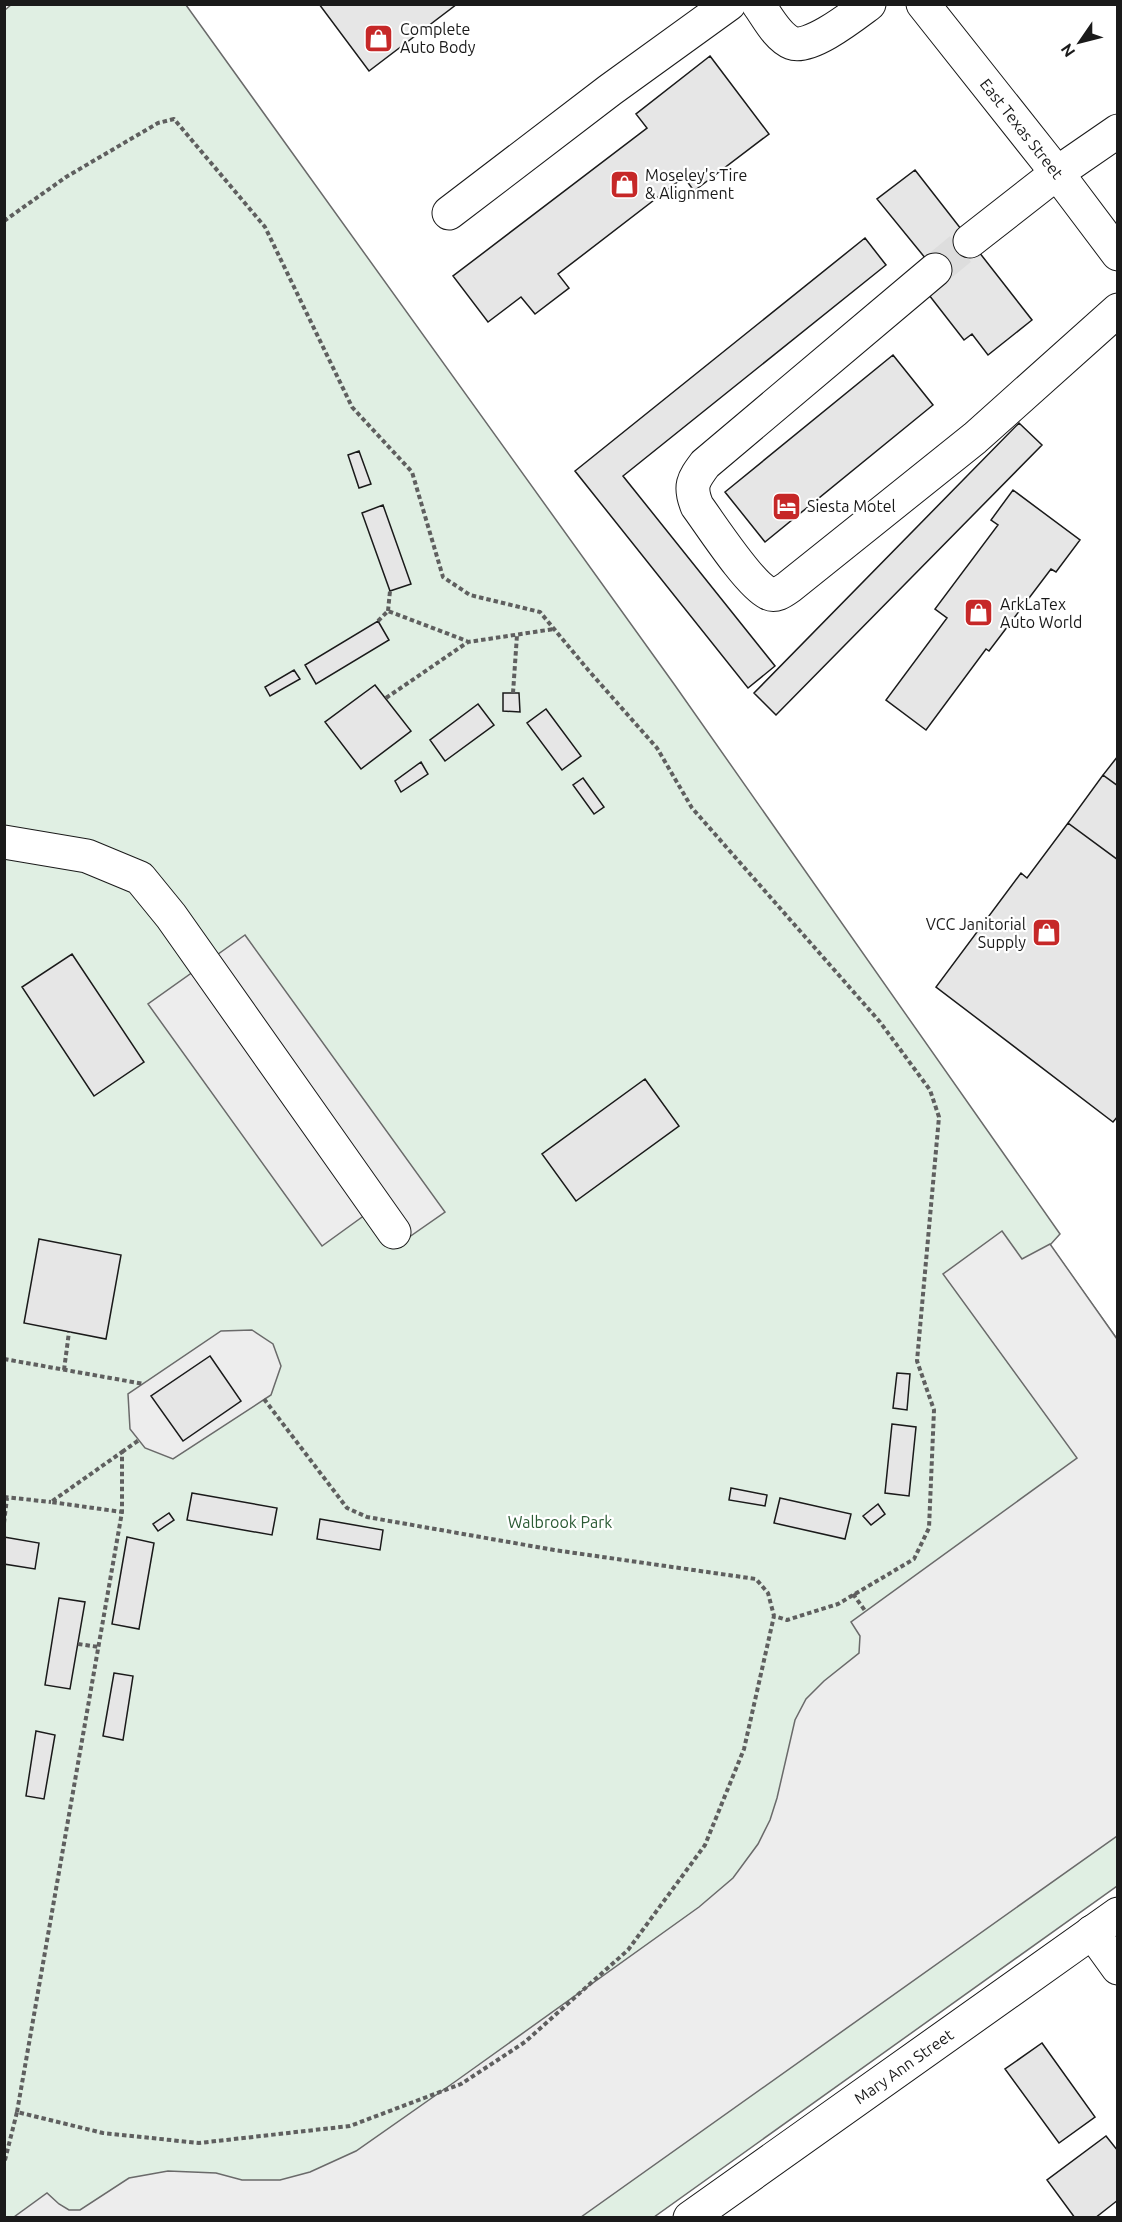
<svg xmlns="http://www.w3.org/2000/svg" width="1122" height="2222" font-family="Ubuntu,sans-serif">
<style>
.green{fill:#e0efe3;stroke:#6a6a6a;stroke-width:1.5}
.parking{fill:#ededed;stroke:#6a6a6a;stroke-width:1.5}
.building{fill:#e6e6e6;stroke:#1a1a1a;stroke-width:1.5}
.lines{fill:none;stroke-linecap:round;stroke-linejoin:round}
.minor-tunnel{stroke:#ddd;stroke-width:33;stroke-dasharray:33 16;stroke-linecap:butt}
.minor-casing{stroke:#1a1a1a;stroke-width:35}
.major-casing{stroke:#1a1a1a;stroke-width:35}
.path{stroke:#5f5f5f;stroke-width:4;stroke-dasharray:4.5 3;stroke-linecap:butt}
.minor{stroke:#fff;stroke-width:33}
.major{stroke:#fff;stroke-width:33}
.labels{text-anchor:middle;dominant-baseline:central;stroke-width:4.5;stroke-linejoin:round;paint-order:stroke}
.poi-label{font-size:16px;fill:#1a1a1a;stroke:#fff;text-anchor:start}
.street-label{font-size:16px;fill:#1a1a1a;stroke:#fff}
.park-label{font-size:16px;fill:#2b5a34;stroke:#fff}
</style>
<rect width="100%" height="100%" fill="#fff"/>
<path class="green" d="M12,4L186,5L674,684L1060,1234L1050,1245L1117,1339V1886L654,2217H5V10Z"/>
<path class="parking" d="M245,935L445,1212L402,1242L376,1207L322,1246L148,1004Z
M1002,1231L1022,1259L1050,1244L1117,1339V1836L581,2217H14L47,2193L59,2204L69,2210H80L129,2178L168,2171L216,2173L242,2180H280L310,2172L356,2151L456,2081L699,1907L733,1878L758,1844L770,1820L777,1798L795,1720L806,1699L824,1681L859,1653L860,1636L851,1622L1077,1458L943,1274Z
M252,1330L273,1344L281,1366L271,1395L173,1459L145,1448L130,1429L128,1394L221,1331Z"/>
<path class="building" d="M319,4H457L369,71Z
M710,56L769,134L694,191L684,177L558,274L569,288L535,314L521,297L488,322L453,276L647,128L636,114Z
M915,170L1032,320L988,355L972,334L964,340L922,286L935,270L877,199Z
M865,238L886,265L623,476L775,666L748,688L575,471Z
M893,355L933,405L765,542L725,492Z
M1019,423L1042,445L776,715L754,693Z
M359,451L371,484L359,488L348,455Z
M1013,490L1080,540L1056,572L1051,569L989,651L986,649L926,730L886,700L947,618L935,609L998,525L991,520Z
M383,505L411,584L390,591L362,513Z
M378,621L389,640L316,684L305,665Z
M294,670L300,679L270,696L265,687Z
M375,685L411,731L361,769L325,722Z
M503,693H519L520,712L503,711Z
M478,704L494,725L445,761L430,740Z
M546,709L581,756L562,770L527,723Z
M1118,756V786L1103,775Z
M421,762L428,774L401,792L395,781Z
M1103,775L1118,786V860L1068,823Z
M583,778L604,807L594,814L573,785Z
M1068,823L1118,860V1116L1113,1122L936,987L1021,873L1027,878Z
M72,954L144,1062L94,1096L22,987Z
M645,1079L679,1126L576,1201L542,1154Z
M39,1239L121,1255L106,1339L24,1323Z
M210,1356L241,1401L183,1441L151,1396Z
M897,1373L910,1374L907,1410L893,1408Z
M892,1424L916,1427L909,1496L885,1493Z
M731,1488L767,1495L765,1506L729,1500Z
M192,1493L277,1508L272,1535L187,1520Z
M780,1498L851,1514L845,1539L774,1523Z
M878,1504L885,1514L871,1525L863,1516Z
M169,1513L174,1520L158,1531L153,1524Z
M320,1519L383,1530L380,1550L317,1539Z
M4,1537L39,1543L35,1569L4,1564Z
M127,1537L154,1543L139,1629L112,1624Z
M59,1598L85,1602L70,1689L45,1685Z
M114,1673L133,1676L123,1740L103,1736Z
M36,1731L55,1735L44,1799L26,1796Z
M1042,2043L1095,2117L1059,2143L1005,2069Z
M1106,2136L1118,2151V2200L1095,2218H1075L1047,2180Z"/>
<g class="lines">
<path class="minor-tunnel" d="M935,270L970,241"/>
<defs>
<g id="minor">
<path d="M758,4C767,16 777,37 792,43C810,50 854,15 869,4"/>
<path d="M449,213L610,90L729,4"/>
<path d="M970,241L1057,173L1118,131"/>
<path d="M935,270L705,464C693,480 689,486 697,506C711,525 749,584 768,593C775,597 782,592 789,587L975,438L1118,310"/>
<path d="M4,842L87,856L140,878L171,916L394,1232"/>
<path d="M1092,1932L1118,1968"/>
<path id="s1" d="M690,2218L1118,1914"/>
</g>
<g id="major">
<path id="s2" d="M923,4L1057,173L1118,254"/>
</g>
</defs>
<use href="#minor" class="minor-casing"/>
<use href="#major" class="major-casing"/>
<path class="path" d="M4,221L66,177L158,123L174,119L265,227L352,407L412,472L443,577L470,595L540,612L589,671L657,748L692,808L880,1022L930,1090L939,1117L917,1361L934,1410L929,1528L914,1559L838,1604L787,1620L774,1616L744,1749L705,1845L628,1950L525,2042L461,2084L350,2126L199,2143L103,2133L17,2112L4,2164
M388,611L390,591
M378,621L388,611L467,641
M513,693L517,635
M386,698L468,642L554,629
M4,1359L144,1384
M64,1370L69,1332
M264,1399L347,1508L367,1517L554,1550L756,1579L768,1593L774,1616
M122,1452L139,1440
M4,1497L51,1502
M4,1523L7,1498
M853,1594L866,1612
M78,1644L99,1647
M17,2112L122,1512L51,1502L122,1452V1512"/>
<use href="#minor" class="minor"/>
<use href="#major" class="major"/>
</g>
<defs>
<symbol id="shop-square" viewBox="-11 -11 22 22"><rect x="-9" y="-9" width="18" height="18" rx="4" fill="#c62828" stroke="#fff"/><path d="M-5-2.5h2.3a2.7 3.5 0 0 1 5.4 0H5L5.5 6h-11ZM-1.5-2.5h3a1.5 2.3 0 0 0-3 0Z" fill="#fff"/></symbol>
<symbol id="hotel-square" viewBox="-11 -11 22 22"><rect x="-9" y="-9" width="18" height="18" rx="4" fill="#c62828" stroke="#fff"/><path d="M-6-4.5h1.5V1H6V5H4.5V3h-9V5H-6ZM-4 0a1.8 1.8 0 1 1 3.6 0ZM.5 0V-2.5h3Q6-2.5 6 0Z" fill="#fff"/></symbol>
</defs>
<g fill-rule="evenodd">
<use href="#shop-square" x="362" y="22" width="33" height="33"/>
<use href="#shop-square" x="608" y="168" width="33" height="33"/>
<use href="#hotel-square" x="770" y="490" width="33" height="33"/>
<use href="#shop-square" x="962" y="596" width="33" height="33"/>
<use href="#shop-square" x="1030" y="916" width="33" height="33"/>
</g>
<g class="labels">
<g class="poi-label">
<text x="400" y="29">Complete<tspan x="400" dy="18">Auto Body</tspan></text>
<text x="645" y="175">Moseley's Tire<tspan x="645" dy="18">&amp; Alignment</tspan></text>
<text x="807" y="506">Siesta Motel</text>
<text x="1000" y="604">ArkLaTex<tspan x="1000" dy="18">Auto World</tspan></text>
<text x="1026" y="924" text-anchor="end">VCC Janitorial<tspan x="1026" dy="18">Supply</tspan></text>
</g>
<g class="street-label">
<text stroke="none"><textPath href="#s2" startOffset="159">East Texas Street</textPath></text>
<text stroke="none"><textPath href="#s1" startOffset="262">Mary Ann Street</textPath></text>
</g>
<g class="park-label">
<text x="560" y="1522">Walbrook Park</text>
</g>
</g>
<rect width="1122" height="2222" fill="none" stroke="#1a1a1a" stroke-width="12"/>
<g transform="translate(1080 42) rotate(235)" stroke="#ffffff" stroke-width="4.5" paint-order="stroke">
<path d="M0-4.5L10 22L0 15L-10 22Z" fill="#1a1a1a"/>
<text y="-9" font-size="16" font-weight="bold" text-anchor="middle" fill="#1a1a1a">N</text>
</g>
</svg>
